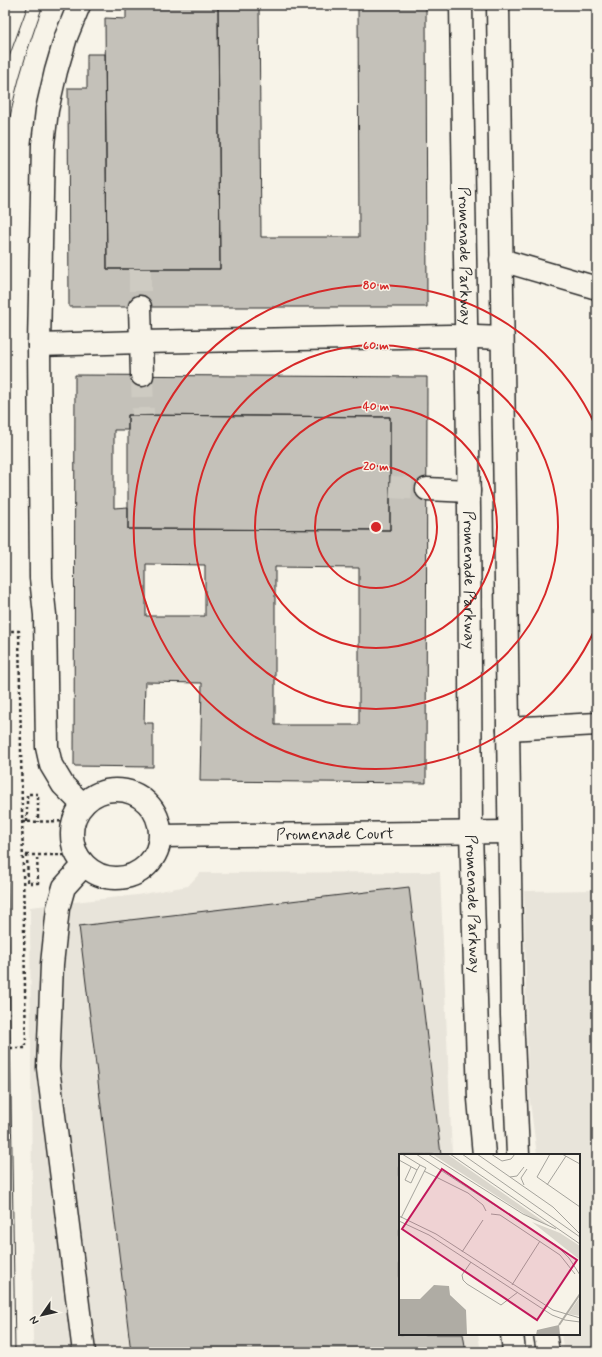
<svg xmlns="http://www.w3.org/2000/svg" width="602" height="1357" font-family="Mynerve,sans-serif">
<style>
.built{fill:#e8e4da}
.building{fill:#c4c1b9;stroke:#2b2b2b;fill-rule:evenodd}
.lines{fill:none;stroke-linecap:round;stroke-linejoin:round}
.minor-tunnel{stroke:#cecbc2;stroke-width:22;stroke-dasharray:22 11;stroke-linecap:butt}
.minor-casing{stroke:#2b2b2b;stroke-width:25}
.path{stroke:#2b2b2b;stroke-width:2.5;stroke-dasharray:3 3;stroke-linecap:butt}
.minor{stroke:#f7f3e8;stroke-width:22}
.tram{stroke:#2b2b2b;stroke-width:1}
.ring{fill:none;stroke:#d62828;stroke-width:2}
.labels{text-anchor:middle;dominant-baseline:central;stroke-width:3;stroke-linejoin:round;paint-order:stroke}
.street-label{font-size:16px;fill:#2b2b2b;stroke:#f7f3e8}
.inset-river{fill:none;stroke:#afaca4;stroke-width:2}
.inset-road{fill:none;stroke:#a5a39c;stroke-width:1}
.view{fill:#c2185b;fill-opacity:0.15;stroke:#c2185b;stroke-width:2}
.inset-edge{fill:none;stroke:#2b2b2b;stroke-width:2}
.centre{fill:#d62828;stroke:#f7f3e8;stroke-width:2}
.ring-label{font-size:12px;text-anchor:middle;font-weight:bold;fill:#d62828;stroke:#f7f3e8;stroke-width:3;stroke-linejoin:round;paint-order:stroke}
</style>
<rect width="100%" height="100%" fill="#f7f3e8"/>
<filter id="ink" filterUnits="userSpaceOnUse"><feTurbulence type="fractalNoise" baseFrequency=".025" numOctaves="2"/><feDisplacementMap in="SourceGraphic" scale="8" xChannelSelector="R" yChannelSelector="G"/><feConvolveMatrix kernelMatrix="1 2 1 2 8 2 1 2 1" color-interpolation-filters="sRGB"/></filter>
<g filter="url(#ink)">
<path class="built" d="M440,872L452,1155H400V1334H478L481,1352H33L30,907L137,895L188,886L200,873Z
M597,890V1352H564L561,1334H579V1155H537L528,1087L524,891Z"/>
<path class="building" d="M126,5H218L220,269H107L105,18L126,19Z
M218,5H259L261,237H359L358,5H426L427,307H69L68,88H87V54H105L107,269H220Z
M75,375L427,377L426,783L200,781L202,683L145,682L144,723H153V767L74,766ZM128,415L390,417V530L128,529V507L114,508V430H128ZM146,564L205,565V616H146ZM275,567L359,568V725H275Z
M128,415L390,417V530L128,529Z
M409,887L441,1155H400V1334H463L466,1352H131L79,926Z"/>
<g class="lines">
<path class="minor-tunnel" d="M140,269V307
M142,375L143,415
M390,487L427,489"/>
<defs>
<g id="minor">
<path d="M79,5L66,37L56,71L47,110L43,144L39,345L41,578L45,615L47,747L51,765L63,785L83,805"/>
<path id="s1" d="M461,5L469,509L471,832L479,1099L484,1155"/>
<path d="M498,5L512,1015L518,1155"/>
<path d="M501,260L597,288"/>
<path d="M140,307L142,375"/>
<path d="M39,345L141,342L450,336L502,338"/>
<path d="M427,489L469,491"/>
<path d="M508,729L597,724"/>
<circle cx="116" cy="834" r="44"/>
<path id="s2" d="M161,836L509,832"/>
<path d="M512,1334L514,1352"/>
<path d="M545,1334L548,1352"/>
<path d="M84,1352L48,1068L52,964L58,908L64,887L84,865"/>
</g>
</defs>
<use href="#minor" class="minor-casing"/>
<path class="path" d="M5,631H19L26,1048H5
M22,822L68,821
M27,822V794H38V822
M26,855H65
M27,855L28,883H38L37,855"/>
<use href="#minor" class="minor"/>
<path class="tram" d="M5,76L9,57L28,5
M5,151C10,101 26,53 43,5
M5,701L15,1352"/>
</g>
</g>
<g class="ring">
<circle cx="376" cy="527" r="61"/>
<circle cx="376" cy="527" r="121"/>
<circle cx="376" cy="527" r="182"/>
<path d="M596 627A242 242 0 1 1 596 427"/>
</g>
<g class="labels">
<g class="street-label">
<text stroke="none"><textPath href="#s1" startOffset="251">Promenade Parkway</textPath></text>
<text stroke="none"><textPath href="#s1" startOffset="575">Promenade Parkway</textPath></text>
<text stroke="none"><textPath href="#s2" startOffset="174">Promenade Court</textPath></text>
<text stroke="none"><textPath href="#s1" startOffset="899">Promenade Parkway</textPath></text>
</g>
</g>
<g transform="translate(399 1154)">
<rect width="181" height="181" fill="#f7f3e8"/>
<path d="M33,0H48L151,72L135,66ZM133,68L161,79L181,92V106ZM181,143V162L169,160Z" fill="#dad6cc"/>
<path d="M35,131L50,132L51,141L67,156L68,181H0V145H21ZM160,171L161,181H137L138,176Z" fill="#afaca4"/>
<path class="inset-river" d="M160,171L181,140"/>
<path class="inset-road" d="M3,0L21,11M17,0L158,92L170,104L181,121M29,0L124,60L157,75M51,0L181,90M63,0L181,83M78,0L154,53L181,80M92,0L103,7L112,5L116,0M151,0L138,23L181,53M163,0L181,10M0,6L18,16L21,11L27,14L2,64M12,13L6,26L12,29L18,16M25,17L69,39L84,51L87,57M111,23L118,22L125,13M125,31L122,24L128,15M148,31L167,2M92,60L101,61L161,101L176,120M0,62L37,80L154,156L181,164M0,67L30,81L153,161L166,166L181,168M63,98L84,66M72,108L63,121L64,126L68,130L102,151L119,138M113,131L141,87"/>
<path class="view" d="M43,15L178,106L138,166L3,75Z"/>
<rect width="181" height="181" class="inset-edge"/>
</g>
<circle cx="376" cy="527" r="6" class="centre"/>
<g class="ring-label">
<text x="376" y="289">80 m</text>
<text x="376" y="349">60 m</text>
<text x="376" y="410">40 m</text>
<text x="376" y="470">20 m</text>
</g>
<rect width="602" height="1357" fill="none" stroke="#f7f3e8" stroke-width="20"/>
<rect x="10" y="10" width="582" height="1337" fill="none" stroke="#2b2b2b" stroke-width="1.5" filter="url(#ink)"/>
<g transform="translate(42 1315) rotate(236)" stroke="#f7f3e8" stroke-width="3" paint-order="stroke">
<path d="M0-3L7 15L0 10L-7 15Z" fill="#2b2b2b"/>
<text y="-6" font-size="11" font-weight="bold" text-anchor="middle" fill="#2b2b2b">N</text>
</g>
</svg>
